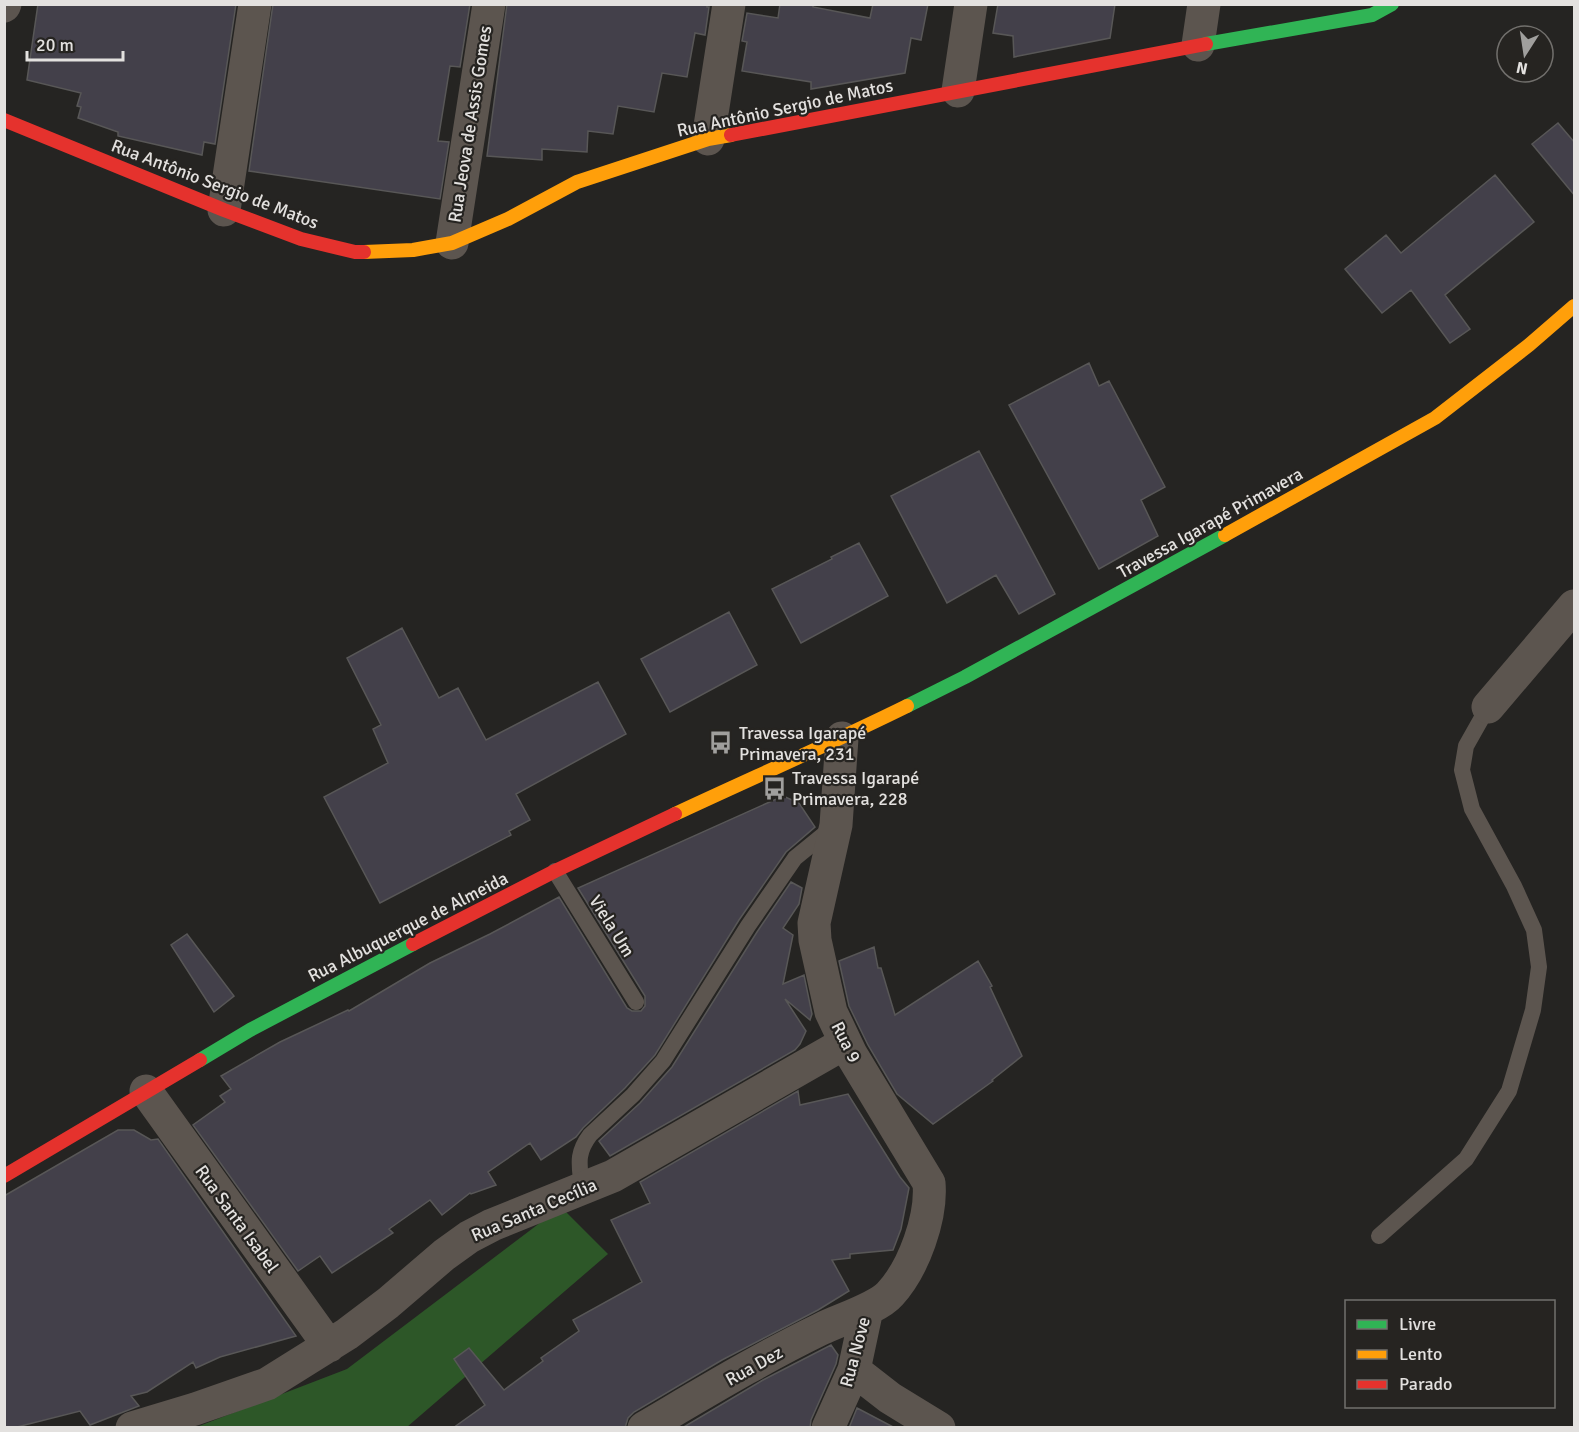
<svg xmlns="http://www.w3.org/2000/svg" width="1579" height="1432" font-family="Signika,sans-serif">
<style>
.forest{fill:#2d5728}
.building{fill:#43404a;stroke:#585757;stroke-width:1.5}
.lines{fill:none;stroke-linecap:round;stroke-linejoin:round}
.lane{stroke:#5c554f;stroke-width:16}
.street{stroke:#5c554f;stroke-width:33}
.fast{stroke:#30b455;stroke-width:14}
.slow{stroke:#ff9f0a;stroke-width:14}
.jam{stroke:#e5322d;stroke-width:14}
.labels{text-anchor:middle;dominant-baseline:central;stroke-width:4.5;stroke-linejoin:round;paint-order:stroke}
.street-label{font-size:18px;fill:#e3e1df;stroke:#262421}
.poi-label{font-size:18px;fill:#e3e1df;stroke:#262421;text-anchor:start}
</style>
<rect width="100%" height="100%" fill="#252422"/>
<path class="forest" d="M561,1207L608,1254L407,1427L194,1428L347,1369Z"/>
<path class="building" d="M38,4H236L215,144L204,142L202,155L118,136V132L78,118L81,107L77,106L81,93L27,80Z
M273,4H470L460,67L450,66L438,141L449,142L440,199L249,171Z
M507,4H707V7H709L705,35L695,33L687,77L662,73L654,112L618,106L613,134L588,131L587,152L542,149V160L487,156Z
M780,4H813V7L870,18L873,4H928L921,40L911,38L905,73L811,89V82L742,71L747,42L742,41L747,13L778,18Z
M998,4H1115L1110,38L1014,57L1013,36L993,33Z
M1558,123L1575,143V196L1532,144Z
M1495,175L1534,222L1445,295L1470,329L1450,343L1411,290L1382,313L1345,269L1386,235L1401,253Z
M1089,363L1099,386L1109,381L1165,487L1141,500L1158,536L1099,569L1009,405Z
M979,451L1055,594L1019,614L996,575L947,603L891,496Z
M859,543L888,596L801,643L772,589L832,559L831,557Z
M729,612L757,665L670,712L641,659Z
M402,628L439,698L458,688L486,740L598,682L626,734L516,794L530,820L509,831L511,835L380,903L324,797L388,763L373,729L381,725L347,658Z
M783,796L799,803L815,827L786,852L739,920L655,1055L625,1088L583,1128L576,1137L541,1160L530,1143L488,1172L496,1185L471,1194L470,1193L442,1215L430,1200L389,1229L393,1233L332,1273L320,1256L298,1271L193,1125L225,1102L220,1096L231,1089L221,1076L280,1042L348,1010L349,1011L430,963L490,934L559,897L627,1008L632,1011H641L645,1006V996L578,888Z
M791,882L802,888L799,904L783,928L793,935L783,984L804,975L812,1014L810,1020L785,999L806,1031L800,1044L795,1050L610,1156L599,1141L640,1103L672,1067L757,932Z
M187,934L234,996L214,1012L171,945Z
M874,947L878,968H881L895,1015L978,961L992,986L990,987L1022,1056L992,1080L993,1081L933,1124L897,1094L868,1045L849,1006L839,961Z
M798,1091L800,1105L848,1094L900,1177L909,1188L901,1229L893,1250L850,1254V1258L832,1260L849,1291L818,1310L722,1360L634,1412L628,1418L625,1428H453L485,1405L454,1359L469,1348L504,1390L543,1361L541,1358L579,1331L573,1320L642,1282L611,1220L650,1203L640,1182Z
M118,1130H134L151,1140L158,1139L296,1336L220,1357L196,1368L193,1362L147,1392L131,1396L139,1406L90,1425L80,1411L13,1428H4V1196Z
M831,1345L838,1355L836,1364L811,1420L810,1428H682L763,1380Z
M857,1408L895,1428H849Z"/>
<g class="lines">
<path class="lane" d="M555,871L636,1002
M582,1189C580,1166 575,1155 590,1135L633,1095L663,1061L748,926L795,858L833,827
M1379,1236L1466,1159L1509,1091L1533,1010L1539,967L1534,930L1514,886L1472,809L1462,770L1466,746L1488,707"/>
<path class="street" d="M4,6L5,4
M1198,45L1204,4
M958,91L971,4
M708,139L729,4
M224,210L255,4
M452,243L489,4
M1488,707L1574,606
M146,1091L329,1346
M854,1370L890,1398L939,1428
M132,1428L195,1409L267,1384L347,1334L388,1303L444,1255L469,1237L492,1225L613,1176L845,1043
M644,1428C702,1394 761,1358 821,1329C839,1320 878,1308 890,1294C914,1268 932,1217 929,1183L851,1054L831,1012L815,940L814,923L836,825L842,738
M828,1428L854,1370L867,1309"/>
<path class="fast" d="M1206,44L1372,15L1392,4
M907,706L965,677L1225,535
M200,1060L250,1030L413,944"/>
<path class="slow" d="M364,252L413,250L452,243L508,219L577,182L708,139L731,135
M1225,535L1435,418L1529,345L1574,306
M675,814C752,778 830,744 907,706"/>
<path class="jam" d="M4,120L224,210L301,239L355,252H364
M731,135L1206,44
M413,944L555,871L675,814
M4,1176L200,1060"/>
</g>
<defs>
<symbol id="bus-bare" viewBox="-9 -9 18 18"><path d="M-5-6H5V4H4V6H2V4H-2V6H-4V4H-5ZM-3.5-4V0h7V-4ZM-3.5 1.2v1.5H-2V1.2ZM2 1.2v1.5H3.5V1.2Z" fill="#a09f9d" stroke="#262421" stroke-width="2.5" paint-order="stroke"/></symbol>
</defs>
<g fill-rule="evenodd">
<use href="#bus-bare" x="704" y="726" width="33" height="33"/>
<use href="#bus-bare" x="758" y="772" width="33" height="33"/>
</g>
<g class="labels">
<g class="street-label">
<text transform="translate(785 108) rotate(-12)">Rua Antônio Sergio de Matos</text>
<text transform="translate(470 124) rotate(-81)">Rua Jeova de Assis Gomes</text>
<text transform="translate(215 184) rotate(21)">Rua Antônio Sergio de Matos</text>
<text transform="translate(1210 523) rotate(-29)">Travessa Igarapé Primavera</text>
<text transform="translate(612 926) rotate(58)">Viela Um</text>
<text transform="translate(408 927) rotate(-27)">Rua Albuquerque de Almeida</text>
<text transform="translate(846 1042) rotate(63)">Rua 9</text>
<text transform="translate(534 1210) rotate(-23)">Rua Santa Cecília</text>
<text transform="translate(237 1219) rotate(54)">Rua Santa Isabel</text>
<text transform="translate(855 1352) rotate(-75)">Rua Nove</text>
<text transform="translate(754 1366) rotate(-29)">Rua Dez</text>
</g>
<g class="poi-label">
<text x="739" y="733">Travessa Igarapé<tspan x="739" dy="21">Primavera, 231</tspan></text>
<text x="792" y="778">Travessa Igarapé<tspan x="792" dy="21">Primavera, 228</tspan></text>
</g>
</g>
<rect width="1579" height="1432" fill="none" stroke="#e3e1df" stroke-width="12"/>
<rect x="1345" y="1300" width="210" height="108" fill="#262421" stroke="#72706d" stroke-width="1.5"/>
<rect x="1357" y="1320" width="30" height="9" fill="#30b455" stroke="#72706d" stroke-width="1.5"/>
<text x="1399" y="1330" font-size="18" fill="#e3e1df">Livre</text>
<rect x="1357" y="1350" width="30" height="9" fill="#ff9f0a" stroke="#72706d" stroke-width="1.5"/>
<text x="1399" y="1360" font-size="18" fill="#e3e1df">Lento</text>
<rect x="1357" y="1380" width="30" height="9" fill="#e5322d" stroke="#72706d" stroke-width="1.5"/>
<text x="1399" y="1390" font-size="18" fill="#e3e1df">Parado</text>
<g transform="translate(1525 54) rotate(192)"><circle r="28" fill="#262421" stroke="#72706d" stroke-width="1.5"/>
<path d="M0-4.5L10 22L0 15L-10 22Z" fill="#a09f9d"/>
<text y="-9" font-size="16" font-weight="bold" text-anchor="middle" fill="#e3e1df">N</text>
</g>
<path d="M27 51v9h96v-9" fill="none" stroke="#e3e1df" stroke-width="3"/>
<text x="36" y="51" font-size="18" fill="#e3e1df" stroke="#262421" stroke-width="4.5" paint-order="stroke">20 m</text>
</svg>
